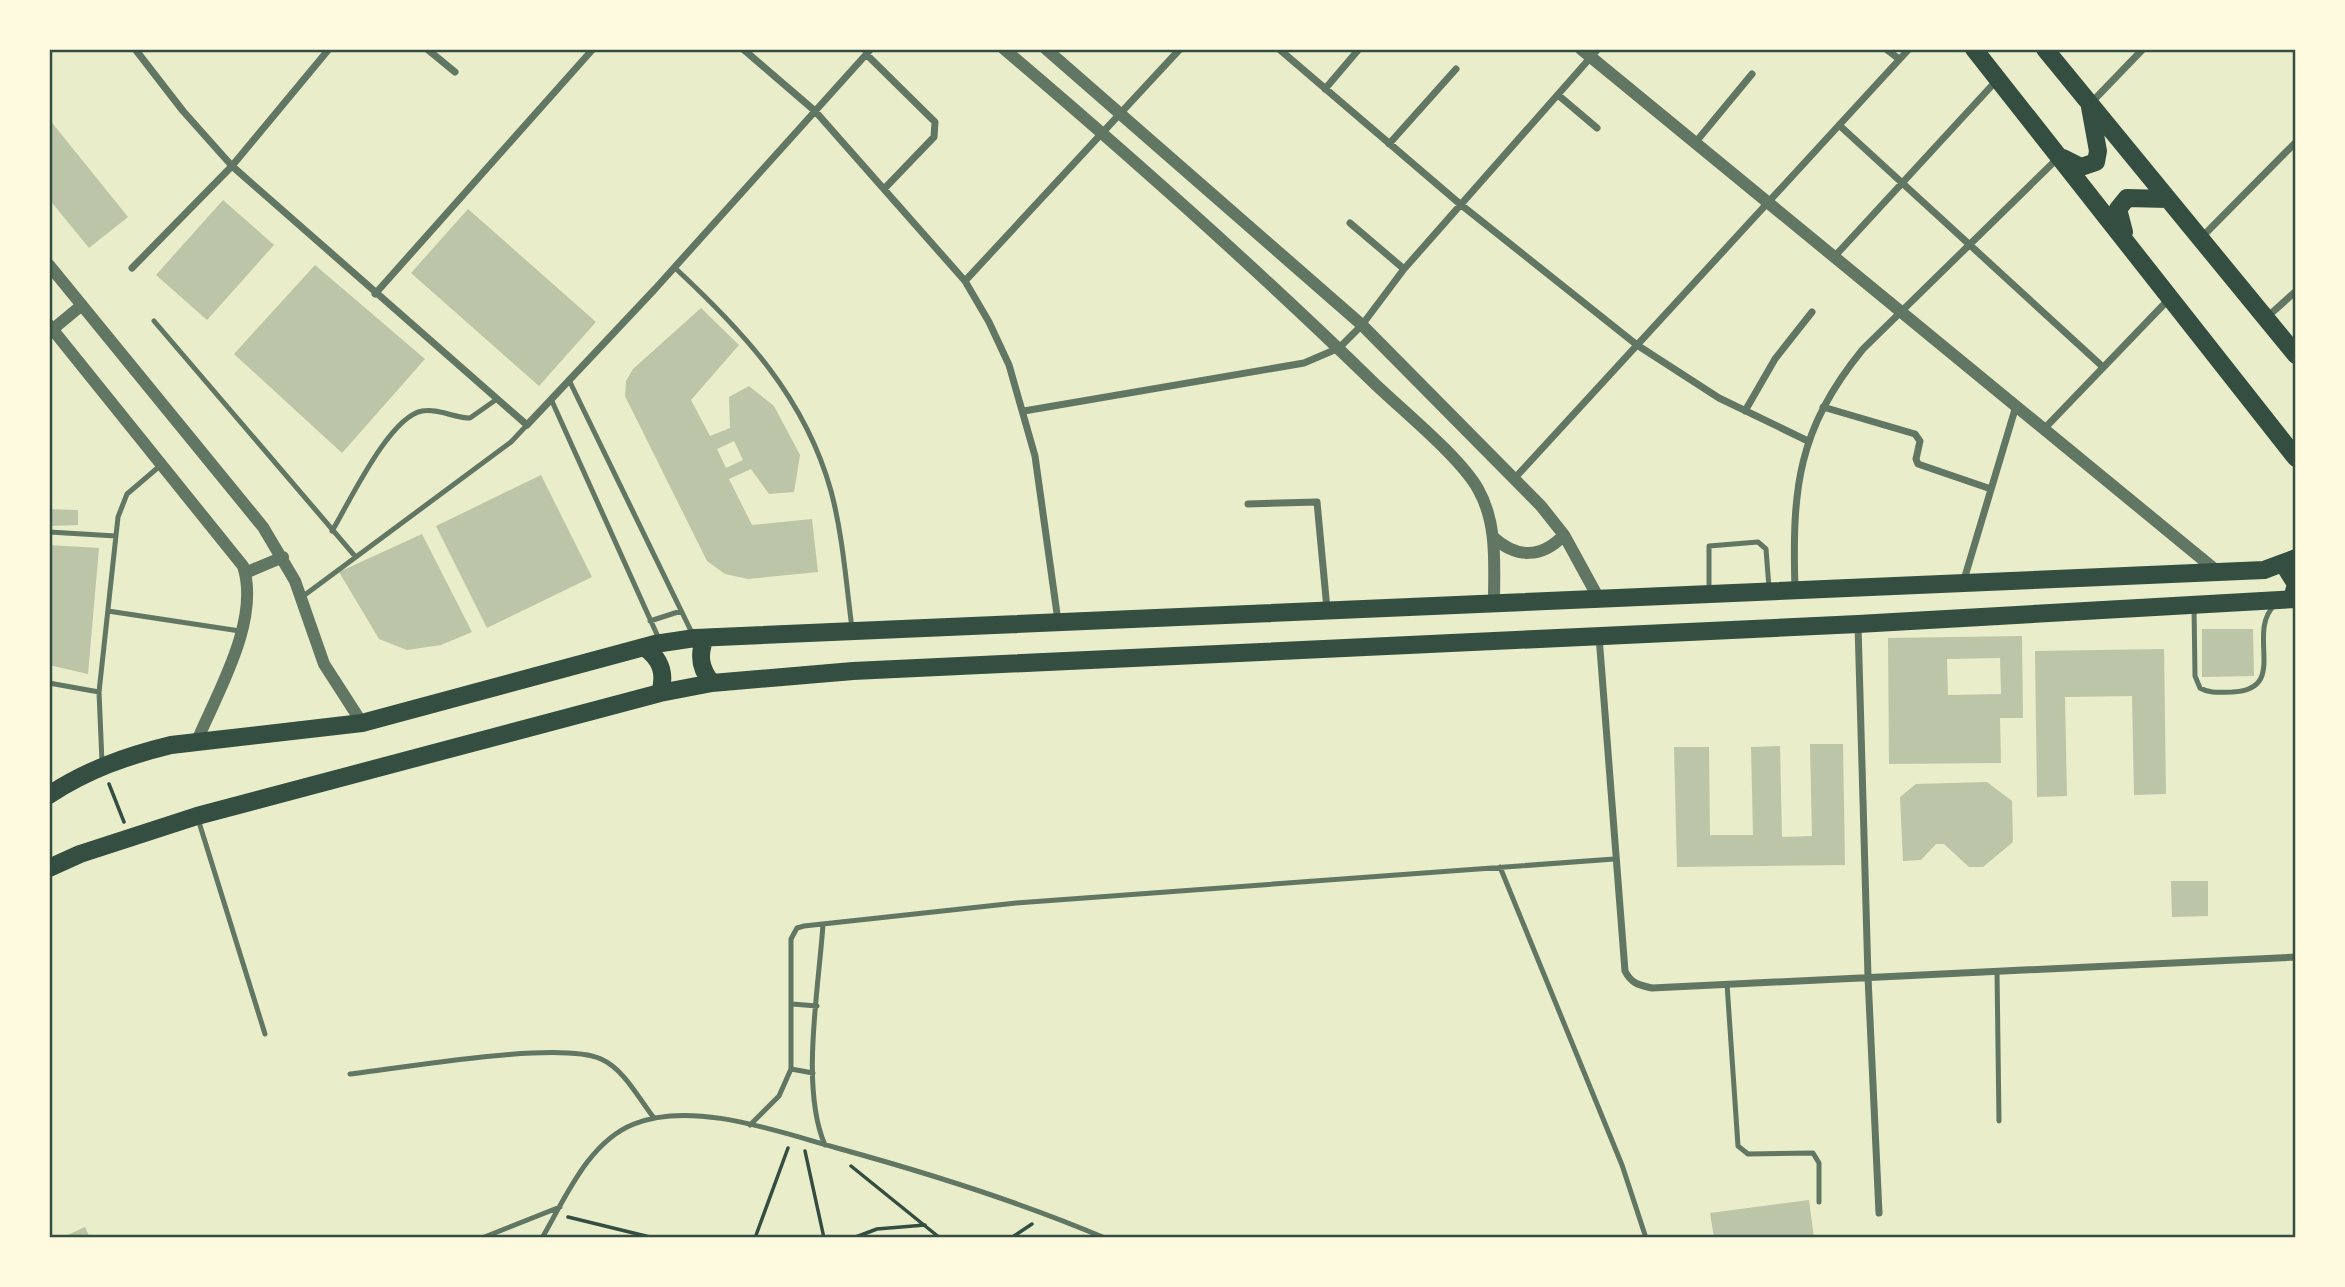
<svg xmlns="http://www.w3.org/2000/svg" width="2345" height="1287" font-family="'Noto Sans',sans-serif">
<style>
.building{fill:#bcc5a7;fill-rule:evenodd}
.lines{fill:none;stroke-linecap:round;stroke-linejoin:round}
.path{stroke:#344e41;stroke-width:3.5}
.service{stroke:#617663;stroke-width:5}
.minor{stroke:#617663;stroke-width:7}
.tertiary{stroke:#617663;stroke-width:12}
.primary{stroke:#344e41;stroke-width:18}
.neatline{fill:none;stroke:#344e41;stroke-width:2.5}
</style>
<rect width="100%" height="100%" fill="#e9edc9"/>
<path class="building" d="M49,119L128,217L89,248L49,199Z
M223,200L274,245L207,320L156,275Z
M468,209L596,322L539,386L411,273Z
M315,265L425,359L342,453L234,354Z
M701,308L739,345L691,400L710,436L730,428L729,397L749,386L774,406L800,455L794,492L769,494L751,469L729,479L752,525L812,519L818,572L748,579L725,574L707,561L625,396L626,381L633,369ZM734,441L743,460L726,468L717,449Z
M541,475L592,577L487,628L436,526Z
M49,509L78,510V525L49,526Z
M422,534L472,632L441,645L407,650L379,639L339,572Z
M49,545L99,548L88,674L49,665Z
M2202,629H2253L2254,676L2202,677Z
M2022,636L2023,718H2000L2001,763L1889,764L1888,638ZM2000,658L2001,694L1948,695L1947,659Z
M2164,649L2166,794L2134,795L2132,696L2065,697L2067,796L2037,797L2035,651Z
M1810,744H1843L1845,865L1677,867L1674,747H1709L1710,835H1753L1751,747L1780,746L1782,837L1812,836Z
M1987,782L2012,801L2013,842L1983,867H1969L1944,844H1936L1921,860L1903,861L1900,797L1916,784Z
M2171,881H2208V916L2172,917Z
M1809,1200L1814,1238H1714L1710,1213Z
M85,1227L90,1238H61Z"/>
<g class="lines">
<path class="path" d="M109,784L124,822
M805,1151L824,1238
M851,1166L940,1238
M568,1217L654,1238
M755,1238L788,1148
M853,1238L877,1229L925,1225
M1011,1238L1032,1224"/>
<path class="service" d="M674,267C743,331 805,397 831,491C843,536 846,583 852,628
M154,321L355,556
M569,380L693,635
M551,399L659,639
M332,531C349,503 389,417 422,411C438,408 454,418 470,418L497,399
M49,532L116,536
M1709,589V546L1758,542L1766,549L1769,588
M302,597L511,442L527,425
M2194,606L2195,676L2200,688C2210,694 2221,692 2232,692C2290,690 2245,632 2275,605
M108,611L240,631
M650,621L681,611
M49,683L99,692
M102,762L99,692L118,517L127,494L161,465
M198,819L265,1034
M1500,867L1622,1165L1646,1238
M823,924C819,987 800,1088 825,1145
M1997,971L1999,1121
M1727,984L1738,1146L1748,1154L1813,1153L1819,1163V1202
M792,1004L817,1006
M791,1069L813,1073
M350,1074C403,1068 559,1040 601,1059C624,1069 639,1099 654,1118
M750,1125L779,1096L791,1069V939L797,928L804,926L1016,903L1614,859
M482,1238L560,1207
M542,1238C565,1199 588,1142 634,1124C693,1100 779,1132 837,1148C928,1173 1018,1201 1105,1238"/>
<path class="minor" d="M135,49L183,111L232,166L527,425L655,289L871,49
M427,49L455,72
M743,49L815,111L965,281L989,322L1009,365L1035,456L1058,621
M1279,49L1460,204L1637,345L1719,398L1808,441
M1886,49L1899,59
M866,54L935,122L934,137L884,189
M1325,89L1359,49
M1558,95L1597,128
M2090,104L2143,49
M1839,125L2103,367
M1695,143L1752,74
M1389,144L1456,69
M1350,223L1404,269
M2201,238L2296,142
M1834,257L1997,80
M132,268L232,166L329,49
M965,281L1180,49
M375,294L593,49
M2266,318L2296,291
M1823,407L1915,434L1920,441L1916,459L1918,464L1991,489
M1024,411L1304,363L1339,348L1362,325L1404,269L1598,49
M1745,411L1775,359L1812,312
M2044,429L2169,299
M1514,479L1909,49
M1248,504L1317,502L1327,609
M1963,583L2016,406
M1795,590C1792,489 1797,430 1863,349L2058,158
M1858,625L1868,977L1879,1213
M1599,636L1625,971C1631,983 1638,985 1652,988L2296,957"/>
<path class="tertiary" d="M1004,49C1130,156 1255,267 1374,383C1403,411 1460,457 1478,489C1498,524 1494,565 1494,603
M1046,49L1362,325L1541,506L1564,535L1599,599
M1581,49L2218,572
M49,265L263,527L295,581L324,664L362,723
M49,325L243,566C261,620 217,693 196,743
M53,329L82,305
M1493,537C1517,559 1542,558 1564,535
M245,573L283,557"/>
<path class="primary" d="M1974,49L2296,458
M2045,49L2296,355
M2063,158L2081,167L2096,162L2098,151L2090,107
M2124,232L2118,209L2127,198L2168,199
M2284,565L2296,584L2292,599
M705,638C698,655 700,669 712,683
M644,647C661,659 666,673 660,693
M49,795C87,770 126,756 171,745L362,723L655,644L695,638L2218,572L2264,570L2296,558
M49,868L80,854L197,816L660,693L712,683L853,671L1858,624L2296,599"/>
</g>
<rect width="2345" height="1287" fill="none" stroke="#fefae0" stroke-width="102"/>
<rect x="51" y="51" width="2243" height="1185" class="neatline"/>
</svg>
